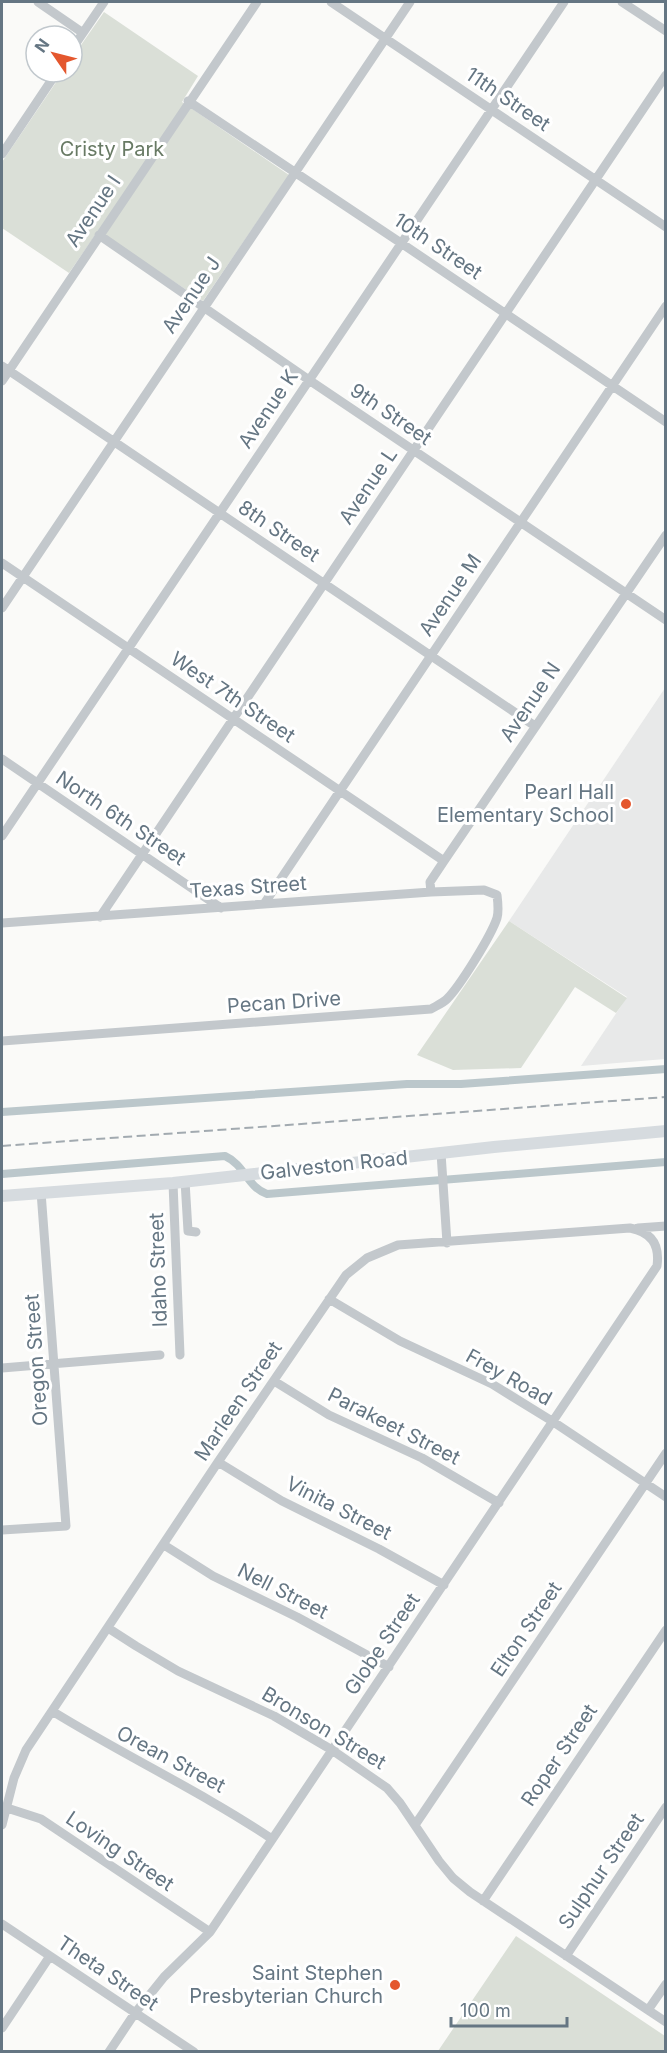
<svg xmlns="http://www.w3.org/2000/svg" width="667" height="2053" font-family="Inter,sans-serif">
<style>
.built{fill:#e8e9e9}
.green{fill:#dadfd7}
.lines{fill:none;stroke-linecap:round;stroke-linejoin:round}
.canal{stroke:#bbc7cb;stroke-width:8}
.minor{stroke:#c3c8cc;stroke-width:9}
.major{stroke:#d6dbdf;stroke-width:12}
.rail{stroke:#a2aab0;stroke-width:2;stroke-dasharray:9 4.5;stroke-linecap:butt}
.poi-dot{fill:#e4572e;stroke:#fff;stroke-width:2}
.labels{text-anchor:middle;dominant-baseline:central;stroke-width:6;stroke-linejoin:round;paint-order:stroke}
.street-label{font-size:20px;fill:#657683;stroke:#fff}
.park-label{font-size:20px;fill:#687a64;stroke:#fff}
.poi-label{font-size:20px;fill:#657683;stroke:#fff;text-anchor:end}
</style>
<rect width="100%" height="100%" fill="#fafaf8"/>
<path class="built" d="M665,688V1059L581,1066L627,997L509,921Z"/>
<path class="green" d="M104,12L198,76L182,102L289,175L203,301L98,231L69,273L2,228V162L63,72H72V58Z
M509,921L627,998L616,1013L575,987L521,1068L453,1070L417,1055Z
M516,1936L665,2036V2051H438Z"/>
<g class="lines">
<path class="canal" d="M2,1112L407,1084H461L666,1069
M2,1174L225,1156C245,1165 247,1187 267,1194L666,1162"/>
<path class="minor" d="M38,2L83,33
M331,2L666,227
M622,2L666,31
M72,49L104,2
M188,101L401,243L666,422
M2,154L57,72
M99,235L309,380L666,620
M2,366L535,726
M2,381L257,2
M2,563L444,861
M2,608L410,2
M2,759L221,908
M2,836L564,2
M431,892L430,882L444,861L666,535
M264,904L666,306
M100,917L666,75
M2,923L431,892L484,890L497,895C498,903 499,911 497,918C491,936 460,986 447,999C443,1003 436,1006 431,1009L2,1041
M441,1153L447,1243
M185,1181L188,1231L196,1232
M173,1183L180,1355
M638,1228L666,1226
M329,1299L400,1341L492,1384L552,1421L666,1497
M2,1368L160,1355
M274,1381L329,1415L422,1458L499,1503
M218,1462L282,1501L379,1549L444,1585
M2,1530L66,1526L41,1192
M164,1545L213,1576L297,1617L389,1667
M108,1628L136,1646L178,1671L274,1716L332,1750L387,1788L400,1803L439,1861L453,1878L470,1892L666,2022
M52,1711C125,1756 202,1792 272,1839
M7,1808L41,1819L210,1932
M2,1825L14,1778L26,1750L218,1462L346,1275L367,1258L398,1245L630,1228C651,1232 660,1244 657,1266L210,1932L164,1977L135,2013L109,2052
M415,1825L666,1453
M483,1901L666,1630
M2,1924L194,2052
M566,1956L666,1807
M648,2010L666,1984
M2,2028L50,1956"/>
<path class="major" d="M2,1196L173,1183L494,1147L666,1131"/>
<path class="rail" d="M2,1146L666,1097"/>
</g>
<g class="poi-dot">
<circle cx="626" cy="804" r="6"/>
<circle cx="395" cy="1985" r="6"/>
</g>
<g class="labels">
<g class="street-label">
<text transform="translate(508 99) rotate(34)">11th Street</text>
<text transform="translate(93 211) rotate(-56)">Avenue I</text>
<text transform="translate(438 246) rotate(34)">10th Street</text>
<text transform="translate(191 295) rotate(-56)">Avenue J</text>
<text transform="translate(268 409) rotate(-56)">Avenue K</text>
<text transform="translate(391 414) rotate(34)">9th Street</text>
<text transform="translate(368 486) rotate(-56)">Avenue L</text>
<text transform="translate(279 531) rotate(34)">8th Street</text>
<text transform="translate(450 595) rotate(-56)">Avenue M</text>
<text transform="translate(233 697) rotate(34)">West 7th Street</text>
<text transform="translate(530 702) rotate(-56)">Avenue N</text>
<text transform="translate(121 818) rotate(34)">North 6th Street</text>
<text transform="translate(248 887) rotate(-4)">Texas Street</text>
<text transform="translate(284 1002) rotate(-4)">Pecan Drive</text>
<text transform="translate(334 1165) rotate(-6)">Galveston Road</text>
<text transform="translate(158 1270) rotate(-92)">Idaho Street</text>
<text transform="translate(36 1360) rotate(-94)">Oregon Street</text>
<text transform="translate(509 1377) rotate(29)">Frey Road</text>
<text transform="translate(238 1401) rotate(-56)">Marleen Street</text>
<text transform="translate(394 1426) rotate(27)">Parakeet Street</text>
<text transform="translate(339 1508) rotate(27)">Vinita Street</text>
<text transform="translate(283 1591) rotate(27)">Nell Street</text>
<text transform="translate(526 1629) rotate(-56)">Elton Street</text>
<text transform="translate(382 1644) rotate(-56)">Globe Street</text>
<text transform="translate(324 1728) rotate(31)">Bronson Street</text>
<text transform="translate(559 1755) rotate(-56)">Roper Street</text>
<text transform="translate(171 1759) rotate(28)">Orean Street</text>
<text transform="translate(120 1851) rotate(34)">Loving Street</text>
<text transform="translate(601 1871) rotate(-56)">Sulphur Street</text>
<text transform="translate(108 1973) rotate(34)">Theta Street</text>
</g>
<g class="park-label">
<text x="112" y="149">Cristy Park</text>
</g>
<g class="poi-label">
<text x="614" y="792">Pearl Hall<tspan x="614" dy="23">Elementary School</tspan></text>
<text x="383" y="1973">Saint Stephen<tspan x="383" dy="23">Presbyterian Church</tspan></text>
</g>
</g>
<rect width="667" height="2053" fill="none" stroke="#657683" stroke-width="6"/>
<g transform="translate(54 54) rotate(305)"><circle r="28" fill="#ffffff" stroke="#c1c8cd" stroke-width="1.5"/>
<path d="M0-4.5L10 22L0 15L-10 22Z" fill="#e4572e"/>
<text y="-9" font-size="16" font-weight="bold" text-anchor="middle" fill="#657683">N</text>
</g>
<path d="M451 2017v9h116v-9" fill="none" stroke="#657683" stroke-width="3"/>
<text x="460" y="2017" font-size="18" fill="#657683" stroke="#ffffff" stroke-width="4.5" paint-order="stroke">100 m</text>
</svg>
